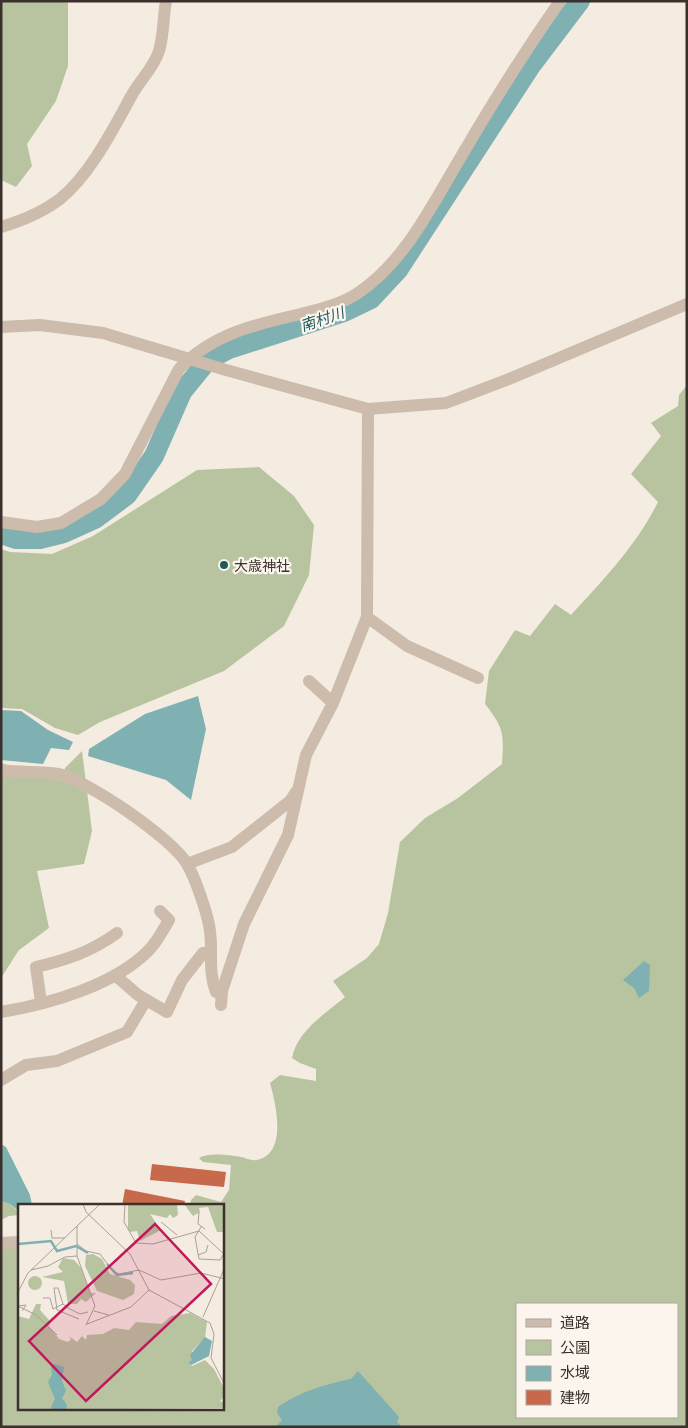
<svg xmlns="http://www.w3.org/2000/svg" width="688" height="1428" font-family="Inter,'Noto Sans JP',sans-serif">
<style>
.green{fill:#b8c4a0;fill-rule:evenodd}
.water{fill:#7fb0b2}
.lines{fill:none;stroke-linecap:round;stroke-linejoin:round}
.river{stroke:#7fb0b2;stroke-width:20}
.building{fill:#c8694b}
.minor{stroke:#cdbbac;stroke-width:12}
.tertiary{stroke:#cdbbac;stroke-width:12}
.poi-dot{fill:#1f5a5e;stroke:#fbf5ee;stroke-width:2}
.labels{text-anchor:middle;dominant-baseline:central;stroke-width:4.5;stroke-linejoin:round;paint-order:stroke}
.poi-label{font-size:14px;fill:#3b302b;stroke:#fbf5ee;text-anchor:start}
.water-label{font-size:15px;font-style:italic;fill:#1f5a5e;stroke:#fbf5ee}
.inset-river{fill:none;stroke:#7fb0b2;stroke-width:2.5}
.inset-road{fill:none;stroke:#aaa098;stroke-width:1}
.view{fill:#c2185b;fill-opacity:0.15;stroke:#c2185b;stroke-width:2.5}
.inset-edge{fill:none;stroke:#3b302b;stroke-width:2.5}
</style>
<rect width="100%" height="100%" fill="#f4ebe1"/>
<path class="green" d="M1,1H68V66L56,101L27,144L32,166L16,187L1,180Z
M687,385V1427H1V1237H19V1409H222V1206L190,1205L191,1200L196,1195L221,1202L229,1190L231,1165L203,1162L199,1158C209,1152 230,1155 241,1157C246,1158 251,1161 256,1160C288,1155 276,1104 270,1083L280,1075L316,1081V1069L300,1063L292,1058C297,1031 325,1014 345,997L333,981L367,958L379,944L388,913L400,842L425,818L458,798L502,764C504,734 504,728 485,704L489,671L515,630L530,636L555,604L571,615C604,579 636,546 658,502L631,474L661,436L651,423L678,406L679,395ZM517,1304H677V1417H517Z
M259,467L294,496L314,525L309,575L284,626L224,671L100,722L78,735L55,728L22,709L1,708V549L10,552L52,554L93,536L197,470Z
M82,751L92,831L84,864L37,871L49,928L19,950L1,978V763L61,781L65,768Z
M1,1201L10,1204L19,1212V1215L9,1216L1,1220Z"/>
<path class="water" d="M198,696L206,729L191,800L166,780L88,756L89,749L145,714Z
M1,710L21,711L48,730L73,742L69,750L51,748L43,764L1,760Z
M644,961L650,965L649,991L639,998L634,988L623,980Z
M1,1144L6,1147L30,1195L32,1205L19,1206V1211L10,1204L1,1201Z
M358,1371L399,1417L397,1422L402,1427H275L282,1420L277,1413L278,1407C299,1392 326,1384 351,1379Z"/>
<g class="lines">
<path class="river" d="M1,534L16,539H40L64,533L95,519L127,495L154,456L182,392L208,360L229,349L344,312L371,299L398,270L530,67L580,1"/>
</g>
<path class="building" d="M152,1164L226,1172L224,1187L150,1180Z
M125,1189L185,1201L184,1206H122Z"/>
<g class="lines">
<path class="minor" d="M1,227C21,221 43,212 60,199C91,174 114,127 133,93C142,78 154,67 159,51C164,35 163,17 166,1
M1,522L37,527L61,523L101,499L125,474L179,369C212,334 256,324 301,314C320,309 342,304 358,293C406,261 433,203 462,155C493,102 525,51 560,1
M367,617L407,646L478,678
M309,681L333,703
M1,770C20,773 40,771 58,774C86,779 173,839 187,864C195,877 206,910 209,925C214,948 207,969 216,992L222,995
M187,864L232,847L290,801L296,792
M116,976L138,995L167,1012L182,980L203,953L211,952
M41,1002L36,967C66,960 91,952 117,933
M221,1005L222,991L244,924L288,835L306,755L333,703L367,617L368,409
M1,1012C50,1004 115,985 149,950C157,942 163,930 169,920L160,911
M1,1080L26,1065L57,1061L127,1032L146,1000
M1,1243L19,1242"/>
<path class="tertiary" d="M1,327L40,325L103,333L226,370L368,409L446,403L509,379L687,304"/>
</g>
<circle class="poi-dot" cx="224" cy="565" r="5"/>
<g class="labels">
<g class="poi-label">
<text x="234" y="565">大歳神社</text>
</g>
<g class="water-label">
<text transform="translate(322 319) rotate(-19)">南村川</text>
</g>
</g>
<g transform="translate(18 1204)">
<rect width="206" height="206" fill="#f4ebe1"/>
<path d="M110,0H159L160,11L155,14L152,10L149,14L132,10L143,26L122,37L119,27L112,28L110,25ZM166,0H206V28H199L190,3L181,4L182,8L175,12ZM75,50L84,55L92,70L112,76L117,81L116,90L105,96L79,87L67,62L63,64L73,89H78L68,98L63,95L59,100H50L46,77L24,73L45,68L40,63L45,54L56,56L63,64L67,62L68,51ZM10 79a7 7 0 1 1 14 0a7 7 0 1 1-14 0ZM18,100H23L22,106L31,116L32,122L29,120L41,135L50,138L53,135L51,132L59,138L64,132L68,136L69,131L85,130L96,124L111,126L118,118L144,120L153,112L172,109L189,118L187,134L174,147V156L170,158L174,162L187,156L196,165L206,184V193L202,197L206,199V204L0,206V112L11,115Z" fill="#b8c4a0"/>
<path d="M187,133L194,137L191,152L173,161L170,158L174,156L172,151ZM37,160L46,163L44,177L48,187L44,194L49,201L48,206H34L33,203L37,195L30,178L34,171L33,162Z" fill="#7fb0b2"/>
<path class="inset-river" d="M0,40L33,37L39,47L58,42L70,49M89,60L99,71L115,69"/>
<path class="inset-road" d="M65,0L68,8L112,50L131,86L192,119L196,130L193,154L207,181M107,0L106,18L118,39L135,40L181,27L207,51M181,8L180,20L187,25M143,18L159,31M59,22V52L77,102L68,121M183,23L177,33L181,55L202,56L205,51M33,26L34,34H47M59,40L68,47L82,50L94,66L101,70L121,66L143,76L183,69L207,75M180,51L188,48L190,41M13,66L30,62L47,53L59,52M0,88L10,69L82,0M25,94H32L35,105L45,100M0,102L18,111L39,131M0,102L8,101L4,107M76,107L91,111M185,113L207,63M61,115L39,106L36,84H40L45,100L50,104L62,110L70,108M69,120L113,103L131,86"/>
<path class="view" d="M137,20L193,80L68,197L11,137Z"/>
<rect width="206" height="206" class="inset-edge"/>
</g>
<rect width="688" height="1428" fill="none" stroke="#3b302b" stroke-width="5"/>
<rect x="516" y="1303" width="162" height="115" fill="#fbf5ee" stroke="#aea6a0"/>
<rect x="526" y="1319" width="25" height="8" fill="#cdbbac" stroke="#aea6a0"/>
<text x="560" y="1328" font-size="15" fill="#3b302b">道路</text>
<rect x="526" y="1340" width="25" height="15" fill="#b8c4a0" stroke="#aea6a0"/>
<text x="560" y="1353" font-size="15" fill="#3b302b">公園</text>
<rect x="526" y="1366" width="25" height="15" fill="#7fb0b2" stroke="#aea6a0"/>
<text x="560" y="1378" font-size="15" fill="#3b302b">水域</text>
<rect x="526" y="1390" width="25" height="15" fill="#c8694b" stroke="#aea6a0"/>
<text x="560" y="1403" font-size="15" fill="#3b302b">建物</text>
</svg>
